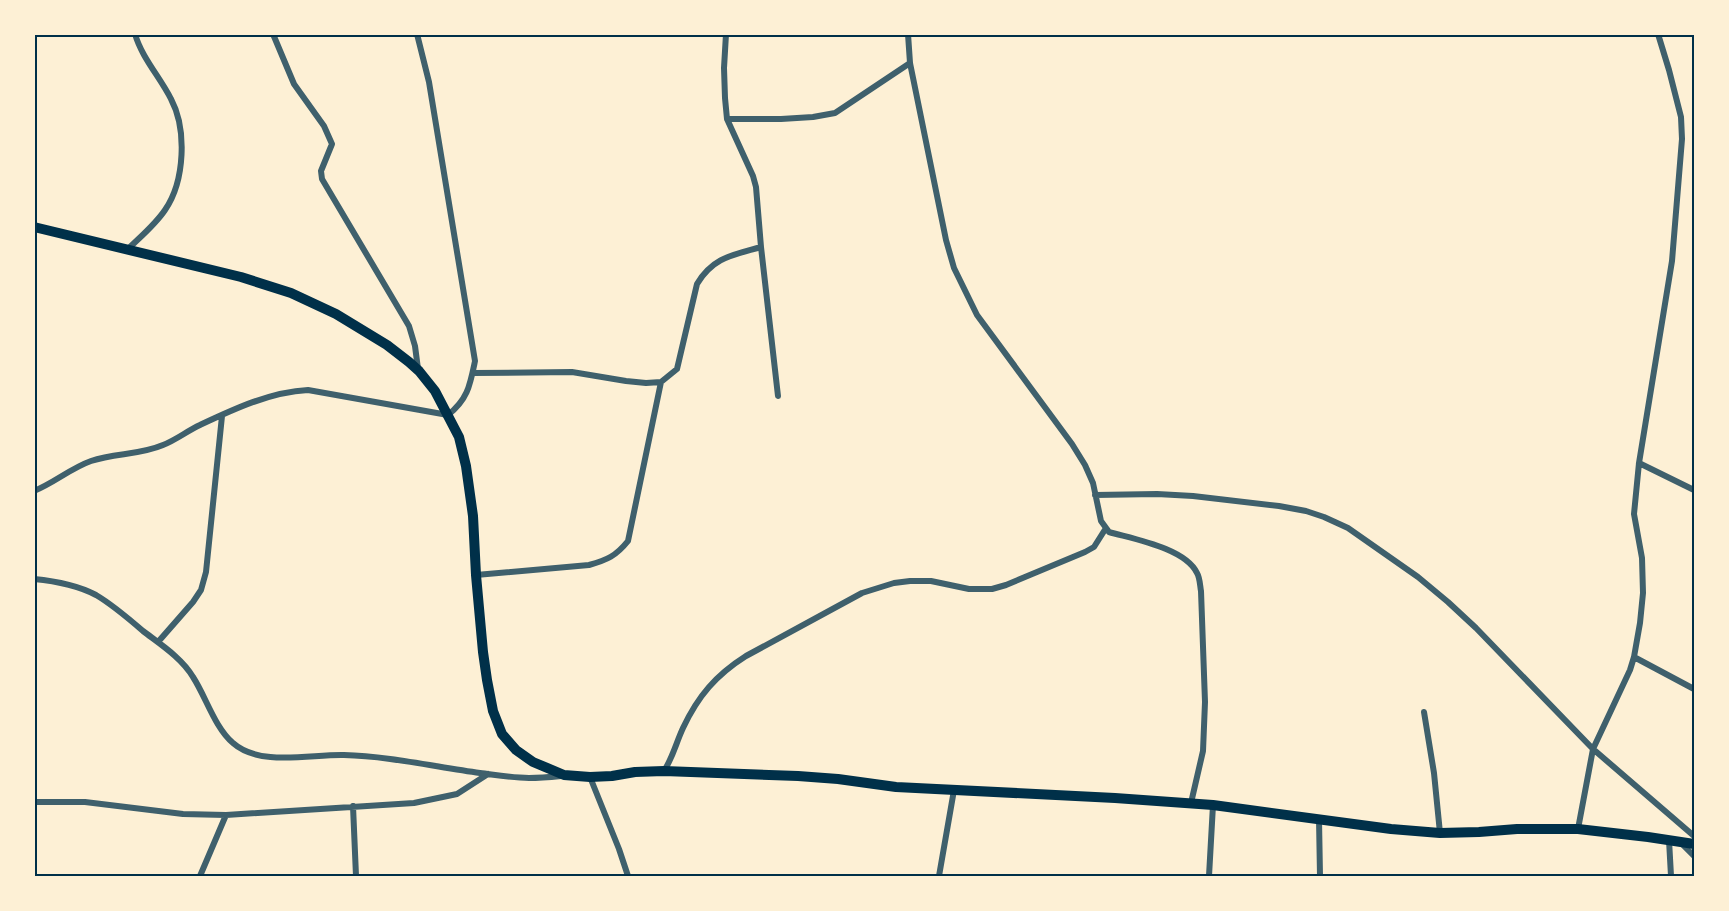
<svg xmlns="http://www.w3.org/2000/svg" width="1729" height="911" font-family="Montserrat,sans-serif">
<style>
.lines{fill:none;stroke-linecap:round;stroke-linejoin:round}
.minor{stroke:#3f606c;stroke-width:6}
.trunk{stroke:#003049;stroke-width:10}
.neatline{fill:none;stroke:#003049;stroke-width:2}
</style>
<rect width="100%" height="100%" fill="#fdf0d5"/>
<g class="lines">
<path class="minor" d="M273,34L294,84L324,126L332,144L321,171L322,179L409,326L415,346L418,369
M726,34L724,68L725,98L727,119L753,176L756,187L761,247L778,396
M908,34L910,63L946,240L954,268L977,315L1072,444L1085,465L1093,483L1101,521L1109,532C1133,539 1185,548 1197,573C1200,578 1200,586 1201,591L1205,702L1203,751L1191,803
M727,119H781L813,117L835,113L910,63
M127,250C140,237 155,225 165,210C185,181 187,129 171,99C160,77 142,58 135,34
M473,373L572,372L626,381L646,383L661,382L677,369L697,284C713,257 733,255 761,247
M1639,463L1694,490
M34,491C54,483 71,468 91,461C115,453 140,455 163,445C176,440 187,431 200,425C234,409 270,392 308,390L448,415C468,399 470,385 475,361L429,82L417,34
M1095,495L1157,494L1193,496L1279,506L1306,511L1324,517L1348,528L1418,577L1448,602L1476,628L1593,749L1694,836
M476,575L589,565C607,560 616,556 628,541L661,382
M34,579C55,581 77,585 96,595C113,605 128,618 143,631C160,644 182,658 193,677C206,697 215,728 233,743C260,767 311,754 344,755C388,756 436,767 480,773C496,775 513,778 529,778C540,778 551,777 561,776
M158,642L193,602L201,590L206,572L222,416
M1634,657L1694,689
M1424,712L1434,773L1440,833
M664,771C673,757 676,743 683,728C698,696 716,675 746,656L862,593L894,583L910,581H931L969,589H992L1006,585L1085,552L1094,547L1106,528
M590,777L619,849L628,876
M34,802H85L183,814L226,815L414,803L457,794L488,774
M353,806L356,876
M1319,819L1320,876
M1578,829L1593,749L1630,670L1634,657L1640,623L1643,593L1642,558L1634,514L1639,463L1672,261L1682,139L1681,117L1669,70L1658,34
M1669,840L1671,876
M1681,843L1694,856
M200,876L226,815
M939,876L954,790
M1209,876L1213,805"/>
<path class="trunk" d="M34,227L241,277L291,293L336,314L387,345L409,362L419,371L435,391L459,437L466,466L473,516L476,575L483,652L487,680L493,711L502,734L516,750L533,762L564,775L590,777L612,776L635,772L664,771L798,776L838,779L896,787L1115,798L1213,805L1391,829L1440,833L1479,832L1517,829H1578L1648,837L1694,844"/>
</g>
<rect width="1729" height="911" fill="none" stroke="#fdf0d5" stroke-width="72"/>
<rect x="36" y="36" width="1657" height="839" class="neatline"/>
</svg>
